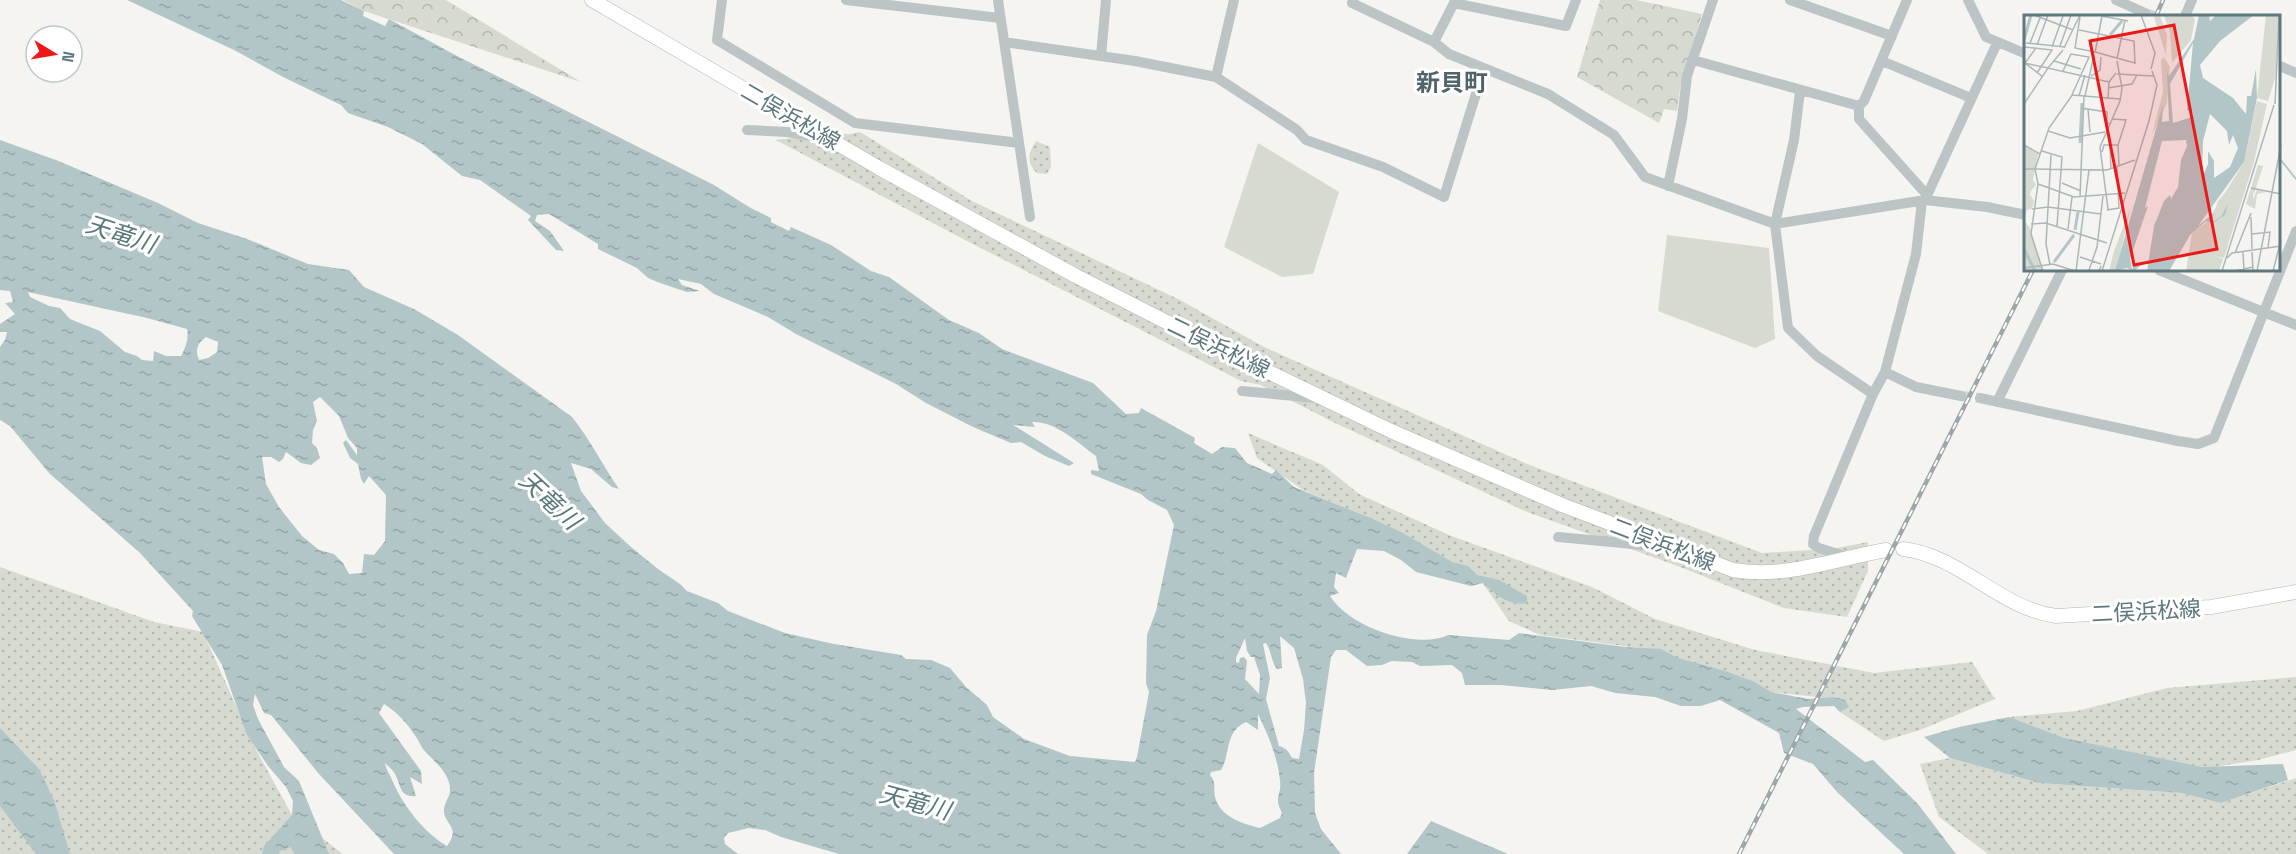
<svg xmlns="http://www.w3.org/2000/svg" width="2296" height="854" font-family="'Space Grotesk','Noto Sans JP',sans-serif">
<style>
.green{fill:url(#green-dots)}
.forest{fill:url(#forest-crowns)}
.pitch{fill:#d6dad0}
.water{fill:url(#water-ripples);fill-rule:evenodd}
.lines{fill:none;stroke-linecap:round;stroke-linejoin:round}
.stream{stroke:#b3c6c7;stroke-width:2}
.minor-tunnel{stroke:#cfd5d4;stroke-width:10;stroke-dasharray:10 5;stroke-linecap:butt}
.major-casing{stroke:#aeb6b8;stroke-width:15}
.minor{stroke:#bdc4c6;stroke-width:10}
.major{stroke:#fff;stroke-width:14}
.rail-casing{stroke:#9ca7aa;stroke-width:4.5}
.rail{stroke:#fff;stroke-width:2;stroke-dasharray:7;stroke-linecap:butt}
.labels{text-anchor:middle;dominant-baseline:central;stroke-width:6;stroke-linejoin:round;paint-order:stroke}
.street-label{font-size:22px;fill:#5e787e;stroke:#fff}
.neighbourhood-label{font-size:24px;font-weight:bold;fill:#516469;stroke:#fff}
.water-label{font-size:24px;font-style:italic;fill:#59797a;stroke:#fff}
.inset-river{fill:none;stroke:#b3c6c7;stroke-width:3}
.inset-road{fill:none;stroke:#abb7b9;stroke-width:1.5}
.view{fill:#ed1919;fill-opacity:0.15;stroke:#ed1919;stroke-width:3}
.inset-edge{fill:none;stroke:#5e787e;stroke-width:3}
</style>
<defs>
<pattern id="green-dots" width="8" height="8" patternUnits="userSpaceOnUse" patternTransform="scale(1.5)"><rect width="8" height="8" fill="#d6dad0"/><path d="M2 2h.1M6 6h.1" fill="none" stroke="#b1b6ae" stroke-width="1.8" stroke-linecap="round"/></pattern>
<pattern id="forest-crowns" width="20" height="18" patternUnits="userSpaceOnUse" patternTransform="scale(1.5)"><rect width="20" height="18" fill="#d6dad0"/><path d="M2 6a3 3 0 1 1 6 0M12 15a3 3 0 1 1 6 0" fill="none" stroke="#b1b6ae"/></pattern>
<pattern id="water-ripples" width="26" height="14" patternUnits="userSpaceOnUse" patternTransform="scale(1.5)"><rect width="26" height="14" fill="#b3c6c7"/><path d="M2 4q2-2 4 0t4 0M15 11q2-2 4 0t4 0" fill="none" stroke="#95a6a7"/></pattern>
</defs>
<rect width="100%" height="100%" fill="#f5f4f1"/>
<path class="green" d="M860,132L972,201L1180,300L1264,347L1527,464L1762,553L1832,549L1868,542V571L1847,617L1784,608L1675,565L1527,512L1333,422L1261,385L1241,381L965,240L776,140L823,134H850Z
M1036,141L1050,147L1051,167L1047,174L1037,173C1026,162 1028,154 1036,141Z
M1248,433L1323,465L1359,494L1449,535L1592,587L1655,619L1755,650L1874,673L1972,662L1995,699L1920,730L1884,741L1840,712L1844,700L1771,692L1647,649L1540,635L1509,621L1477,575L1360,514L1303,490L1257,458Z
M0,567L154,622L203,632L254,746L292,815L343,854H0Z
M2296,677V750L2258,760L2208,768L2037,733L2009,717L2077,711L2167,688Z
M1950,758L2039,783L2181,793L2221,803L2296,778V854H1988L1939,817L1920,764Z"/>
<path class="forest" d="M343,0H446L581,82L364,11Z
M1600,0H1636L1702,14L1680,88L1677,111L1664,109L1659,123L1577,77Z"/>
<path class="pitch" d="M1258,143L1339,192L1313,274L1282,277L1224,247Z
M1667,235L1769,248L1775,339L1755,348L1658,311Z"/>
<path class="water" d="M127,0H341L364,11L363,16L385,26L389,19L459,57L714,185L749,207L771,218V222L789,231L791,227L831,245L871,271L889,277L949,320L979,333L1002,349L1093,383L1126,414L1139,413L1141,408L1195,438L1194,443L1212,454L1222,447L1235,448L1247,463L1272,474L1276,470L1294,487L1373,519L1403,533L1452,562L1468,566L1477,575L1499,580L1527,596V603C1508,606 1496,595 1483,583L1471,586L1416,572L1401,560L1384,551L1357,549L1346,578L1336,573L1334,587L1339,593L1330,596C1349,627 1415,650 1449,635L1509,640L1519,633L1625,647L1661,649L1678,658L1725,671L1755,682L1771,692L1808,699L1833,697L1845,700L1849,707L1840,712L1834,706L1803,707L1796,709L1865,762L1873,760L1918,804L1956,854H1904L1837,792L1813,764L1784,753L1779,733L1720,700L1701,706H1681L1655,697L1615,693L1591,686L1552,690L1501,685H1465L1462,673L1452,665L1420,666L1412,662L1392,661L1382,665L1367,666L1346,650H1336L1331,657L1314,773L1315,813L1321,829L1341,854H839L781,837L765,830L749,828L728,833L724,838L725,844L738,854H394L319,774L271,715L264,713L255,694L253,705L258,719L284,767L299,781L329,854H294L291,847L280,851L279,854H262L264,846L292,815L293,801L286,787L268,766L247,735L222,665L192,616L193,611L140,553L49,473L10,426L0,420V347L5,340L7,332H0V324L15,314L5,303L13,302L10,291L0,290V140L56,160L158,203L198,223L247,239L308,264L349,270L364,287L414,309L458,335L572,417C590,439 603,466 619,489L612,487L591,469L571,463L581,491L605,523L631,547L658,569L680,584L687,591L718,603L728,611L785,633L834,644L901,655L906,659L931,660L950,668L966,687L987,705L993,717L1024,739L1070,756L1135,762L1137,757L1149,692L1146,683L1147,635L1156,611L1174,525L1167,510L1148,500L1141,494L1091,474V470L1099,471L1096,456C1078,443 1056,421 1032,422L1035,427L1013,425L1074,463L1069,466L1045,456L1021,442L1011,443L973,427L926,403L896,384L796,334L768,317L714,294L701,284L678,279L682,285L700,291L687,292L660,283L648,278L637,268L598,249V244L549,214L537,215L535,221L550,231L564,251L556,250L528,220L531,216L480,180L462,176L422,144L388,127L348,113L341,105L283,77L234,50ZM28,292L147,318L187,329C189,338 186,347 181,356H166L154,351L153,361L142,360L137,356L125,352L100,331L70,319L60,308L49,306L30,297ZM206,337L218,342L217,352L208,358L199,360C195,349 197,344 206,337ZM320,397L339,416L348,438L357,448V455L346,440L343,443L350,458L358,464L361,479L364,484L369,476L386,495L385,541L374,555L364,554L362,573L349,574L343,563L334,554L319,550L302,536L279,507L266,484L262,457H271L279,462L283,459L286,452L301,463L311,465L320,458L317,448L312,443L313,430L317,421L313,402ZM1280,636L1294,648L1303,679L1306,703L1304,730L1299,759L1292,758C1289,752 1286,748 1279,746L1266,699L1270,678L1263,644L1266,643C1272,652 1271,662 1277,669L1282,668ZM1245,638L1247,651L1251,657H1254L1260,675L1259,694L1245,679L1247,661L1244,657L1240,658L1239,663L1236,662V658ZM384,704C397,712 408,724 416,737C419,741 420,745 423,749C433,761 451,773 450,791C449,799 443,804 444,813C447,826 460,828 447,846C423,832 403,805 392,780C390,774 386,770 385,763C388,766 393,770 395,774C401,784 399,798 416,796L410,777L422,784L421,771L379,713ZM1258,714C1268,735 1278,758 1280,781C1282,796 1273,795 1282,813L1280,818L1260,828C1243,824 1220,817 1215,797C1213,787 1217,783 1210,775L1211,772L1221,770C1231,754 1224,732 1246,722L1258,730Z
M2009,717L2064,738L2203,767L2283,764L2288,780L2221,803L2181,793L2039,783L1950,758L1924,737L1959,727Z
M0,728L39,769L54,800L70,854H36L0,806Z
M1431,821L1508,854H1407Z"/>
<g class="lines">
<path class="stream" d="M2280,159L2296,179"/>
<path class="minor-tunnel" d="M2145,13L2154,16
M1961,396L1980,398"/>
<defs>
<path id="major" d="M592,0L879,168L1076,276L1190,334L1391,431L1562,505L1733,570C1784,579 1835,559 1886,550
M1903,549C1961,556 1999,608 2056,616L2211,607L2296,592"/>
</defs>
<use href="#major" class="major-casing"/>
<path class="minor" d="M722,0L717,40L855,123L1019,143
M846,0L1000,18
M998,0L1030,217
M1353,0L1352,3L1434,42L1449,54L1548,94L1614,135L1645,177L1775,224L1925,200L1987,207L2026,215
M1790,0L1892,36
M1907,0L1864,101L1859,106V119L1927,195
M1968,0L1986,37L2026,54
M2116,0L2145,13
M2185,16L2192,0
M1004,42L1135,61L1216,77L1297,130L1306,140L1383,167L1444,197L1484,68
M1434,42L1454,3L1566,26L1576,0
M1101,56L1106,0
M1693,60L1859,106
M1882,61L1971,98
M2280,66L2296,73
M1216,77L1234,0
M1800,91L1794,140L1775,224L1788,328L1817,356L1873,394
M747,130L787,132L824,138
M1668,186L1682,119L1687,76L1713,0
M1925,200L1997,43
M2159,270L2296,325
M1885,372L1916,387L1961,396
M1242,391L1316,398
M1980,398L2178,441L2198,444L2214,438L2296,231
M1997,402L2062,270
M1558,537L1665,547
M1848,557L1819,548L1813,544L1814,536L1873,394L1885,372L1916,254L1922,201"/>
<use href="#major" class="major"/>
<defs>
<path id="rail" d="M2156,16L2163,0
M1739,854L2033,270"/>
</defs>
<use href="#rail" class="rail-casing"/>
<use href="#rail" class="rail"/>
</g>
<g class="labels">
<g class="street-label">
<text transform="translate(791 116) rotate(30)">二俣浜松線</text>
<text transform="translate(1219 347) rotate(26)">二俣浜松線</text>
<text transform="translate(1663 544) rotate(21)">二俣浜松線</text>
<text transform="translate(2146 611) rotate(-3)">二俣浜松線</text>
</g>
<g class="neighbourhood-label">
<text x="1452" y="82">新貝町</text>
</g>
<g class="water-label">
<text transform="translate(121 234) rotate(18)">天竜川</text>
<text transform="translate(550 500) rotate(43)">天竜川</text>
<text transform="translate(915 802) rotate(15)">天竜川</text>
</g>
</g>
<g transform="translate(2024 15)">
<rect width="256" height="256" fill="#f5f4f1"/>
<path d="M140,0H168L171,5L167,25L148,48L146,18ZM242,0H256L251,63L244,86L233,83ZM136,1L143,20L142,40L130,2ZM140,42L146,52L143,88L128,120L139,77L137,45ZM233,86L243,89L230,147L200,243L189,241L199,244L195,256H162L168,218L184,206L220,147ZM0,131L14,139L0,209ZM234,150L239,151L230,179L229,175V185L233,175L242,177L233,179L231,194L222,189Z" fill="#d6dad0"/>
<path d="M10,155L8,163L12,170L5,178L10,186L8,194L2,195L4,161ZM211,166L207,188L197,202L187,206L194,186ZM107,192L92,256H85L90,236ZM0,205L6,213L19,256H0Z" fill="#d6dad0"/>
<path d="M175,0H185L186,6L192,0H230L196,26L176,50L179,63L209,83L222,99L223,81H227L232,54L233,83L220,147L174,211L190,198L188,207L197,202L204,188L201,200L189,208L182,206L166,220L145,256H123L130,211L140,186L146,180L147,184L154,172L157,145L163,131L162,125L138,126L121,193L124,191L106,244L108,255L111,247L112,251L118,249L110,256L103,253L91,256L139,90L138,107L145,106L143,57L145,61L170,24ZM169,28L163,95L169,98L168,102L149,108L146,69ZM186,99L203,116L205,130L209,120L214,133L206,152L190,163V146L184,136V149L178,163L179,126Z" fill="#b3c6c7" fill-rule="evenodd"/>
<path class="inset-river" d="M86,20L98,6M0,25L7,0M56,128L58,88M51,215L54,197M0,234L11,256M30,247L50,220"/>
<path class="inset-road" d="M10,0L49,15M117,0L131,38L127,54M78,1L104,6M56,2L51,33L71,37M55,15L110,26L111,49M2,28L41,32M6,28L16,3M13,30L24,0M36,31L47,0M0,32L28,35L13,58M28,32L39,1M12,33L1,48L19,62M40,33L56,0M71,37L111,48M71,38L78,1M93,44L101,5M30,46L57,54M0,48L24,53L39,35M93,59L129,61M67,61L76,55L77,42M84,73L108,69L113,60M48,80L96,84M55,81L61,60M61,81L70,40M84,84L85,67L92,58M0,89L24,53L85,67M251,89L255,0M57,93L83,97V108L87,109M64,94L66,117M88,104L102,105L94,130L95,151M24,116L46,123L81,117M0,130L16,139M86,130L87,154M18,136L38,142L33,211M78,137L80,130H94M0,154L83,155L111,145M38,168L57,176M14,169L50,182L101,178M227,173L257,179M56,182L60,81M8,194L24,192L77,199M84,194L76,132L96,86L98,73L93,46M83,195L95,193L93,152M227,202L228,234M7,209L22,208L83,228M44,214L48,182M228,219L246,217L244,232M219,237L220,256M228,237L229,256M211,238L227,198M56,242L77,249M203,243L208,238L257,231M26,250L22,229L27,140M0,253L29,249L51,256M65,255L73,232L79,181M19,256L7,219L14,169L11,154L25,113L47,82L65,42L47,39L39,56M52,256L65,155M54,256H75L77,251M78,256L125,106L133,70L128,56M198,256L250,90M210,256L229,252M233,256L257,130M249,256L257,225"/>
<path class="view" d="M150,10L193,234L110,250L66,26Z"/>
<rect width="256" height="256" class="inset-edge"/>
</g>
<g transform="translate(54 54) rotate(101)"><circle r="28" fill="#ffffff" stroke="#bfc9cb" stroke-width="1.5"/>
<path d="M0-4.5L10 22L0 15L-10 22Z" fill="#ed1919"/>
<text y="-9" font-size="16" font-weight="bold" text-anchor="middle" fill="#5e787e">N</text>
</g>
</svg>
